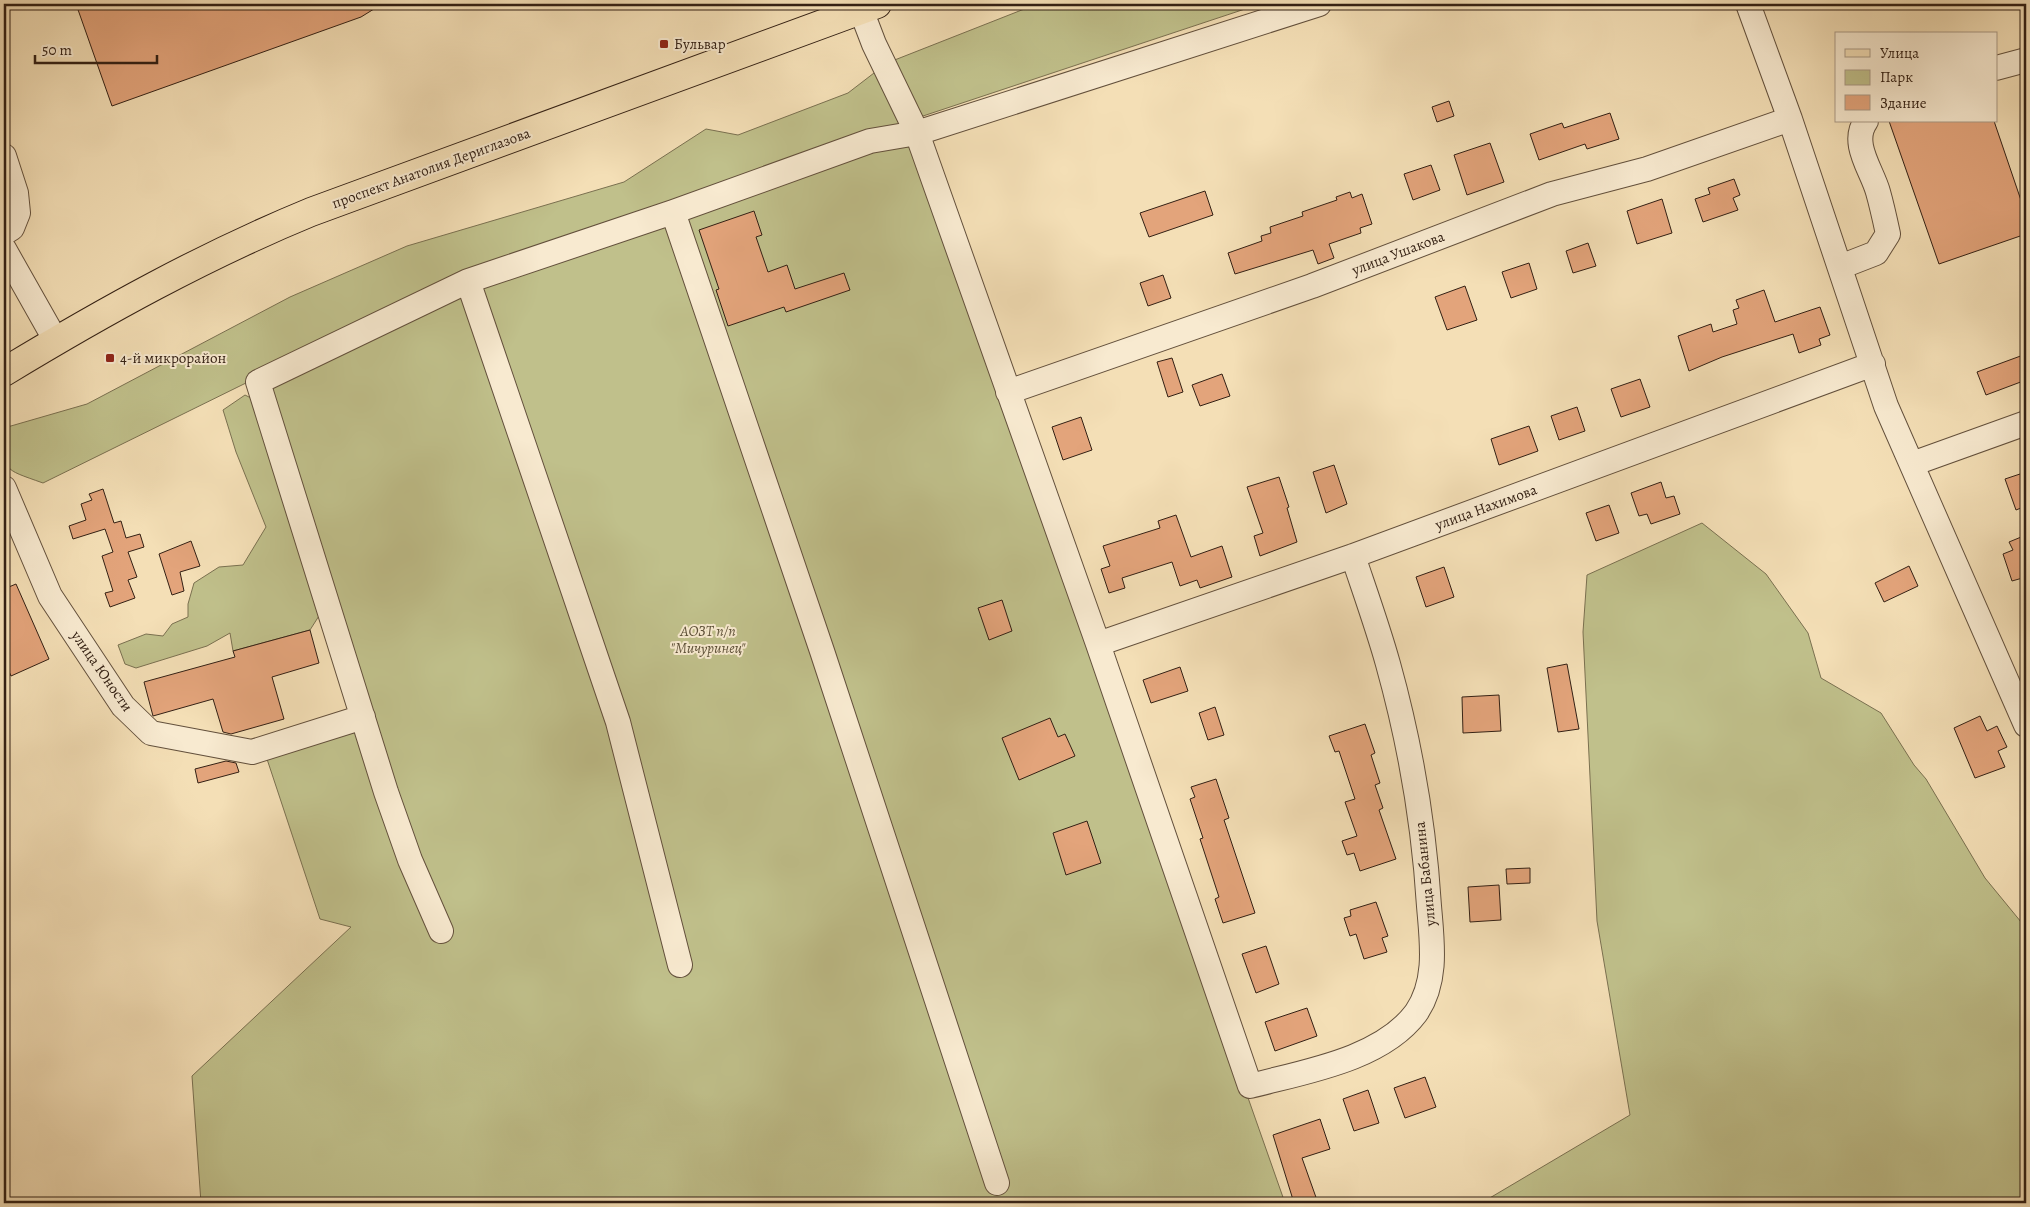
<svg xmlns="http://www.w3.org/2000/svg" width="2030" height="1207" font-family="Alegreya,serif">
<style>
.green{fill:#c0c08b;stroke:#7a7050}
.building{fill:#e3a47b;stroke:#332014}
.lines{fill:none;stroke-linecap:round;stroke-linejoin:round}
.minor-casing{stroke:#63503c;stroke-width:26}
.major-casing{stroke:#332014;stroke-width:30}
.minor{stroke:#f8ead0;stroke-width:24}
.major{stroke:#f4dfb6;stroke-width:28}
.poi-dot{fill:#8f2418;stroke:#f8ead0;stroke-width:2}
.labels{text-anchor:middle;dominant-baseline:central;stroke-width:4;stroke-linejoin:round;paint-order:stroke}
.poi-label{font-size:15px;fill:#332014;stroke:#f8ead0;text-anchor:start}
.street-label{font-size:15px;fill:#332014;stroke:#f8ead0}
.park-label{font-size:15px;font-style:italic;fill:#5d5038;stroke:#f8ead0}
</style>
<rect width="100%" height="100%" fill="#f4dfb6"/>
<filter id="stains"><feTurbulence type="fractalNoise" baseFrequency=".004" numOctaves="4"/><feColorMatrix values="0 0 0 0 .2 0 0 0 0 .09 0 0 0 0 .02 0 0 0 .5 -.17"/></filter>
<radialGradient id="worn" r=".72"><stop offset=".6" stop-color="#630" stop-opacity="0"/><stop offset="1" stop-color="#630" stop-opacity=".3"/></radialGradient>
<path class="green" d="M1037,4H1260L905,122L1285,1203H201L192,1076L351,927L320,919L266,756L355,706L324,608L310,630L233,651L230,633L207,646L136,668L125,664L118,645L146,634L163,636L172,624L188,617V604L194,583L219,567L243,565L266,527L236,452L223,410L245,395L259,402L252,380L43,483C1,468 4,472 4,428L87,404L290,297L407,246L624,182L706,129L738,135L848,93L887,63Z
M1702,523L1766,574L1808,633L1821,678L1881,713L1914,765L1926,779L1985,878L2026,928V1203H1407L1488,1199L1630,1115L1597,921L1583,632L1587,575Z"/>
<path class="building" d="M76,4H382L361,17L112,106Z
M1449,101L1454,116L1437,122L1432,107Z
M1610,113L1619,139L1587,149L1585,144L1539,160L1530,134L1562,123L1564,128Z
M1889,121H1994L2026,215V234L1939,264Z
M1490,143L1504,182L1467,195L1454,155Z
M1431,165L1440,190L1413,200L1404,174Z
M1734,179L1740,195L1733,198L1738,210L1703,222L1695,199L1710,194L1708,188Z
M1205,191L1213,215L1149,237L1140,213Z
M1350,192L1352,198L1362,194L1372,224L1360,228L1361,233L1329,244L1334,258L1318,264L1313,250L1235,274L1228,253L1262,241L1261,236L1271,233L1270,227L1303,216L1302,212L1337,200L1336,197Z
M1662,199L1672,233L1637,244L1627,211Z
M754,211L762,235L756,237L768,272L787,265L795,289L844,273L850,290L786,312L784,307L728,326L716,290L719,289L699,230Z
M1588,243L1596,266L1573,273L1566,251Z
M1529,263L1537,289L1511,298L1502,272Z
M1163,275L1171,298L1148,306L1140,283Z
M1465,286L1477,320L1447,330L1435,297Z
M1764,290L1775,322L1820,307L1830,335L1819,339L1821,345L1799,353L1793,334L1722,357L1689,371L1678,336L1711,324L1713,332L1737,324L1733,310L1739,308L1736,300Z
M2026,354V380L1986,395L1977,372Z
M1172,358L1183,392L1168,397L1157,362Z
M1222,374L1230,396L1200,406L1192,385Z
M1640,379L1650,407L1621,417L1611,389Z
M1577,407L1585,431L1559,440L1551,416Z
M1081,417L1092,450L1063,460L1052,427Z
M1529,426L1538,451L1499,465L1491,439Z
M1334,465L1347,504L1326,513L1313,472Z
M2026,472V506L2016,510L2005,479Z
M1279,477L1289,507L1287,508L1297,542L1260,556L1254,536L1263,533L1247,487Z
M1661,482L1666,498L1674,496L1680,514L1651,524L1647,514L1639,516L1631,493Z
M103,489L114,523L121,521L126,538L140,534L144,547L128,552L137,577L128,580L135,598L110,607L105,593L113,591L102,556L113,552L105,529L73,539L69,526L86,520L81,504L92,500L89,494Z
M1609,505L1619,533L1596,541L1586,513Z
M1176,515L1191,557L1222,546L1232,577L1200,588L1197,580L1180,586L1172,562L1122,578L1125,588L1109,593L1101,569L1110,566L1103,546L1160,528L1158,521Z
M2026,535V577L2012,581L2003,554L2013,550L2009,542Z
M191,541L200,566L180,572L184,591L172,595L159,554Z
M1909,566L1918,586L1884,602L1875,583Z
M1444,567L1454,597L1426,607L1416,577Z
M16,584L49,659L11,676L4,660V589Z
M1002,600L1012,631L989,640L978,608Z
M310,630L319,663L272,677L284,719L231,734L223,732L213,699L153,716L144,682L235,657L233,651Z
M1567,664L1579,729L1558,732L1547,668Z
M1180,667L1188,691L1151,703L1143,680Z
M1499,695L1501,731L1463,733L1462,697Z
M1215,707L1224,735L1208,740L1199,713Z
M1980,716L1987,731L1997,726L2007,747L1998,751L2005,767L1975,778L1954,728Z
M1050,718L1058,737L1065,734L1075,756L1019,780L1002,738Z
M1365,724L1375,753L1371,755L1380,783L1375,785L1383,808L1379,810L1396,859L1360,871L1354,853L1347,855L1342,841L1357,836L1345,802L1355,799L1339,751L1335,752L1329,736Z
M226,761L236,763L239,772L198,783L195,769Z
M1216,779L1229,818L1224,820L1255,913L1223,923L1215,899L1219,897L1200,839L1203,838L1190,799L1195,797L1191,787Z
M1087,821L1101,863L1066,875L1053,833Z
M1530,868V883L1507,884L1506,869Z
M1499,885L1501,920L1470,922L1468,887Z
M1376,902L1388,936L1382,938L1387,952L1364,959L1356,934L1350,936L1344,918L1351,916L1350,910Z
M1266,946L1279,984L1256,993L1242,954Z
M1307,1008L1317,1036L1275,1051L1265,1022Z
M1425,1077L1436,1107L1405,1118L1394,1088Z
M1368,1090L1379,1123L1354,1131L1343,1099Z
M1320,1119L1330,1149L1302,1158L1318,1203H1294L1273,1135Z"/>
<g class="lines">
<defs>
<path id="minor" d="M1748,4L1790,119L1886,406L2026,725
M861,10L874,44L917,133L1098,644L1250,1086C1303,1072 1381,1060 1416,1013C1438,981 1432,942 1429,906C1424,825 1410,743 1388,664C1378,628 1365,592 1353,556
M1996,68L2026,60
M4,156L16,193L18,213L12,228L4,233
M673,212L822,651L997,1183
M4,249L56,341
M1840,267L1876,253L1888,234C1885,220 1882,206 1878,192C1872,170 1850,143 1866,121
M468,281L618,722L680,965
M1008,392L1312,286L1552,194L1647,169L1790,119
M1912,464L2026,423
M4,488L50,596L123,706L151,733L252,752L363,717
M1098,644L1353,556L1873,364
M441,931L410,860L386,792L258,382L468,281L673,212L870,141L917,133L1319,4"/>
<path id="major" d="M4,372C103,312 204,256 311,212L877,4"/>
</defs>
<use href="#minor" class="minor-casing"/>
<use href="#major" class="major-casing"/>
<use href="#minor" class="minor"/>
<use href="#major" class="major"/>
</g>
<g class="poi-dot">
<rect x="659" y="39" width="10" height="10" rx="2.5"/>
<rect x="105" y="353" width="10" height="10" rx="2.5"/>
</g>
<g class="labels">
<g class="poi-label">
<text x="674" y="44">Бульвар</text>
<text x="120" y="358">4-й микрорайон</text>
</g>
<g class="street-label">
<text transform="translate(431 168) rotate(-20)">проспект Анатолия Дериглазова</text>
<text transform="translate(1398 253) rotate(-21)">улица Ушакова</text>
<text transform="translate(1486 507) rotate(-20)">улица Нахимова</text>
<text transform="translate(102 671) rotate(55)">улица Юности</text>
<text transform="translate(1425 874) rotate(-96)">улица Бабанина</text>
</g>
<g class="park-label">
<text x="708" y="631">АОЗТ п/п<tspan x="708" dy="17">"Мичуринец"</tspan></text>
</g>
</g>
<rect width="2030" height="1207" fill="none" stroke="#f4dfb6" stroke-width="20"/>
<rect x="5" y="5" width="2020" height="1197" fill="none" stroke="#332014" stroke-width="2.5"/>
<rect x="10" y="10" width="2010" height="1187" fill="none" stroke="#332014"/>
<rect x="1835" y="32" width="162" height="90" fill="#f8ead0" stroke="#a99985"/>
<rect x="1845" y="49" width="25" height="8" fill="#f4dfb6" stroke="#a99985"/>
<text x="1880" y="58" font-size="15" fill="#332014">Улица</text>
<rect x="1845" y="70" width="25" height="15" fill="#c0c08b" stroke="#a99985"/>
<text x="1880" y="82" font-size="15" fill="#332014">Парк</text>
<rect x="1845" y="95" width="25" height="15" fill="#e3a47b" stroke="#a99985"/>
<text x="1880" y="108" font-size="15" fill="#332014">Здание</text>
<path d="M35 55v8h122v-8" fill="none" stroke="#332014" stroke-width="2.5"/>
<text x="42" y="55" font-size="15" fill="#332014" stroke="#f8ead0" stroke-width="4" paint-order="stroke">50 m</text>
<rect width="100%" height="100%" filter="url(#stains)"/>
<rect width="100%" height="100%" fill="url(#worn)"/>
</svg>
